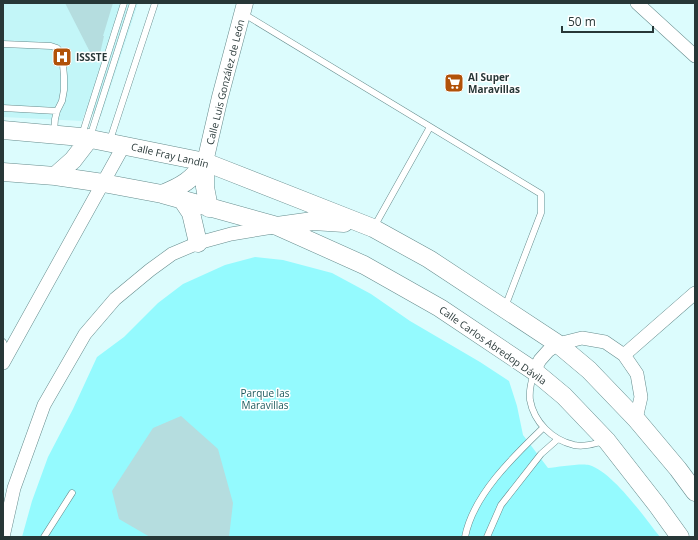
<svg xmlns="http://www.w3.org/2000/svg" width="698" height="540" font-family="'Open Sans',sans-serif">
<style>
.built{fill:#c3f6f8}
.green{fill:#94fafe}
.building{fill:#b5dddf}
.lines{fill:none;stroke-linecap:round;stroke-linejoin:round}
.service-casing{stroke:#668c8d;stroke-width:7}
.minor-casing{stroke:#668c8d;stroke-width:14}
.tertiary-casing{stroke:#668c8d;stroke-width:17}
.secondary-casing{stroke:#668c8d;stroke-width:19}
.service{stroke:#fff;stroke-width:6}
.minor{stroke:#fff;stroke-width:13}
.tertiary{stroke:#fff;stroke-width:16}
.secondary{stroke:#fff;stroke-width:18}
.labels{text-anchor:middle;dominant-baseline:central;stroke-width:3;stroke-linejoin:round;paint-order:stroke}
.poi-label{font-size:10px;font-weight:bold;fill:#273737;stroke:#fff;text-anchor:start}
.street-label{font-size:10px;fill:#273737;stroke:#fff}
.park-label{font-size:10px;fill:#1d595c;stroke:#fff}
</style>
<rect width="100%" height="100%" fill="#dcfcfd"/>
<path class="built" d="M3,3H138L101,116L85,112L82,121L3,117Z"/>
<path class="green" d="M255,257L283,260L332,273L371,294L410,321L480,362L509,381L517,406L523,435L548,468C557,467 582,463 589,465C613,472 644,517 660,537H22L32,501L48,457L73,409L97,357L124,337L158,303L183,284L225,265Z"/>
<path class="building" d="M65,3H113L103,36H104L99,58L97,59L92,56Z
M181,416L218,449L233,503L229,537H150L119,519L112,491L153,428Z"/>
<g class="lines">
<defs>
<path id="service" d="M244,14L541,194V213L505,307
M3,44L51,46L57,48L62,54L64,76V90L62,101L57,111L55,119L54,132
M3,108L57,111
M82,135L124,3
M90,137L133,3
M110,140L155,3
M374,227L430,127
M3,342L8,353
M534,373C531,382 529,391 530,400C534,422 552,440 574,445C584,447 594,444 604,441
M44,537L72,493
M465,537C473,495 514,456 543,428
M487,537L501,505L541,454L558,439"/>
<path id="minor" d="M637,3L695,56
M624,355L695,293
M3,363L124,145
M534,371L540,360L548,351L558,344L582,338L605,342L624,355L637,374L641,397L636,419
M3,537L14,488L44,405L85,334L115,299L150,270L172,254L198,243L231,234L273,227"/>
<path id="tertiary" d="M205,162L220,97L245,3"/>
<path id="secondary" d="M3,130L81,137L205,162L373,228L429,259L558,344L589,370L636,419L678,469L695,492
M205,162V187L209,208
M3,172L55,176L103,183L162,194L277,226L364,265L440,308L534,371L564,396L607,441L657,505L680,537
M55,176L73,160L90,138
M162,194C182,186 192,180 205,162
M183,201L191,213L198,243
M277,226L313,221L344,223"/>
</defs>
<use href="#service" class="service-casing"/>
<use href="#minor" class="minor-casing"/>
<use href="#tertiary" class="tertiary-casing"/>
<use href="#secondary" class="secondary-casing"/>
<use href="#service" class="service"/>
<use href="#minor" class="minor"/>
<use href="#tertiary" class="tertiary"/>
<use href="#secondary" class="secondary"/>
</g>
<defs>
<symbol id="hospital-square" viewBox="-11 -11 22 22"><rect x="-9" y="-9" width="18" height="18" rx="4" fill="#b15209" stroke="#fff"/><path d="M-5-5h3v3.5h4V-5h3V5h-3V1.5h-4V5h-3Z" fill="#fff"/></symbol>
<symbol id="supermarket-square" viewBox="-11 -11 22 22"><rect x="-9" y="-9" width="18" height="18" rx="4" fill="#b15209" stroke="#fff"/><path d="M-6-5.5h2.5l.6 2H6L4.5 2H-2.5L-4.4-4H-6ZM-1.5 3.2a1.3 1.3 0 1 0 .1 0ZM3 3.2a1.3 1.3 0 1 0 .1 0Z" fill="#fff"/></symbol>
</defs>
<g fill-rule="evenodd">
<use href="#hospital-square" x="51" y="46" width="22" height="22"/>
<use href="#supermarket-square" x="443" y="72" width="22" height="22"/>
</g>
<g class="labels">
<g class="poi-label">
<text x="76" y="57">ISSSTE</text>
<text x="468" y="77">Al Super<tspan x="468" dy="12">Maravillas</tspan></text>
</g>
<g class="street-label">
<text transform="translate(225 82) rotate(-76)">Calle Luis González de León</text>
<text transform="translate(170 155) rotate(13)">Calle Fray Landín</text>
<text transform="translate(493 345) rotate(35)">Calle Carlos Abredop Dávila</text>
</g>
<g class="park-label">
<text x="265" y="393">Parque las<tspan x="265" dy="12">Maravillas</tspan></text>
</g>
</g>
<rect width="698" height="540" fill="none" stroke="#273737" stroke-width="8"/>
<path d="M562 26v6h91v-6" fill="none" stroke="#273737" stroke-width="2"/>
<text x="568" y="26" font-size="12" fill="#273737" stroke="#ffffff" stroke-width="3" paint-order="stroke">50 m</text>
</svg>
